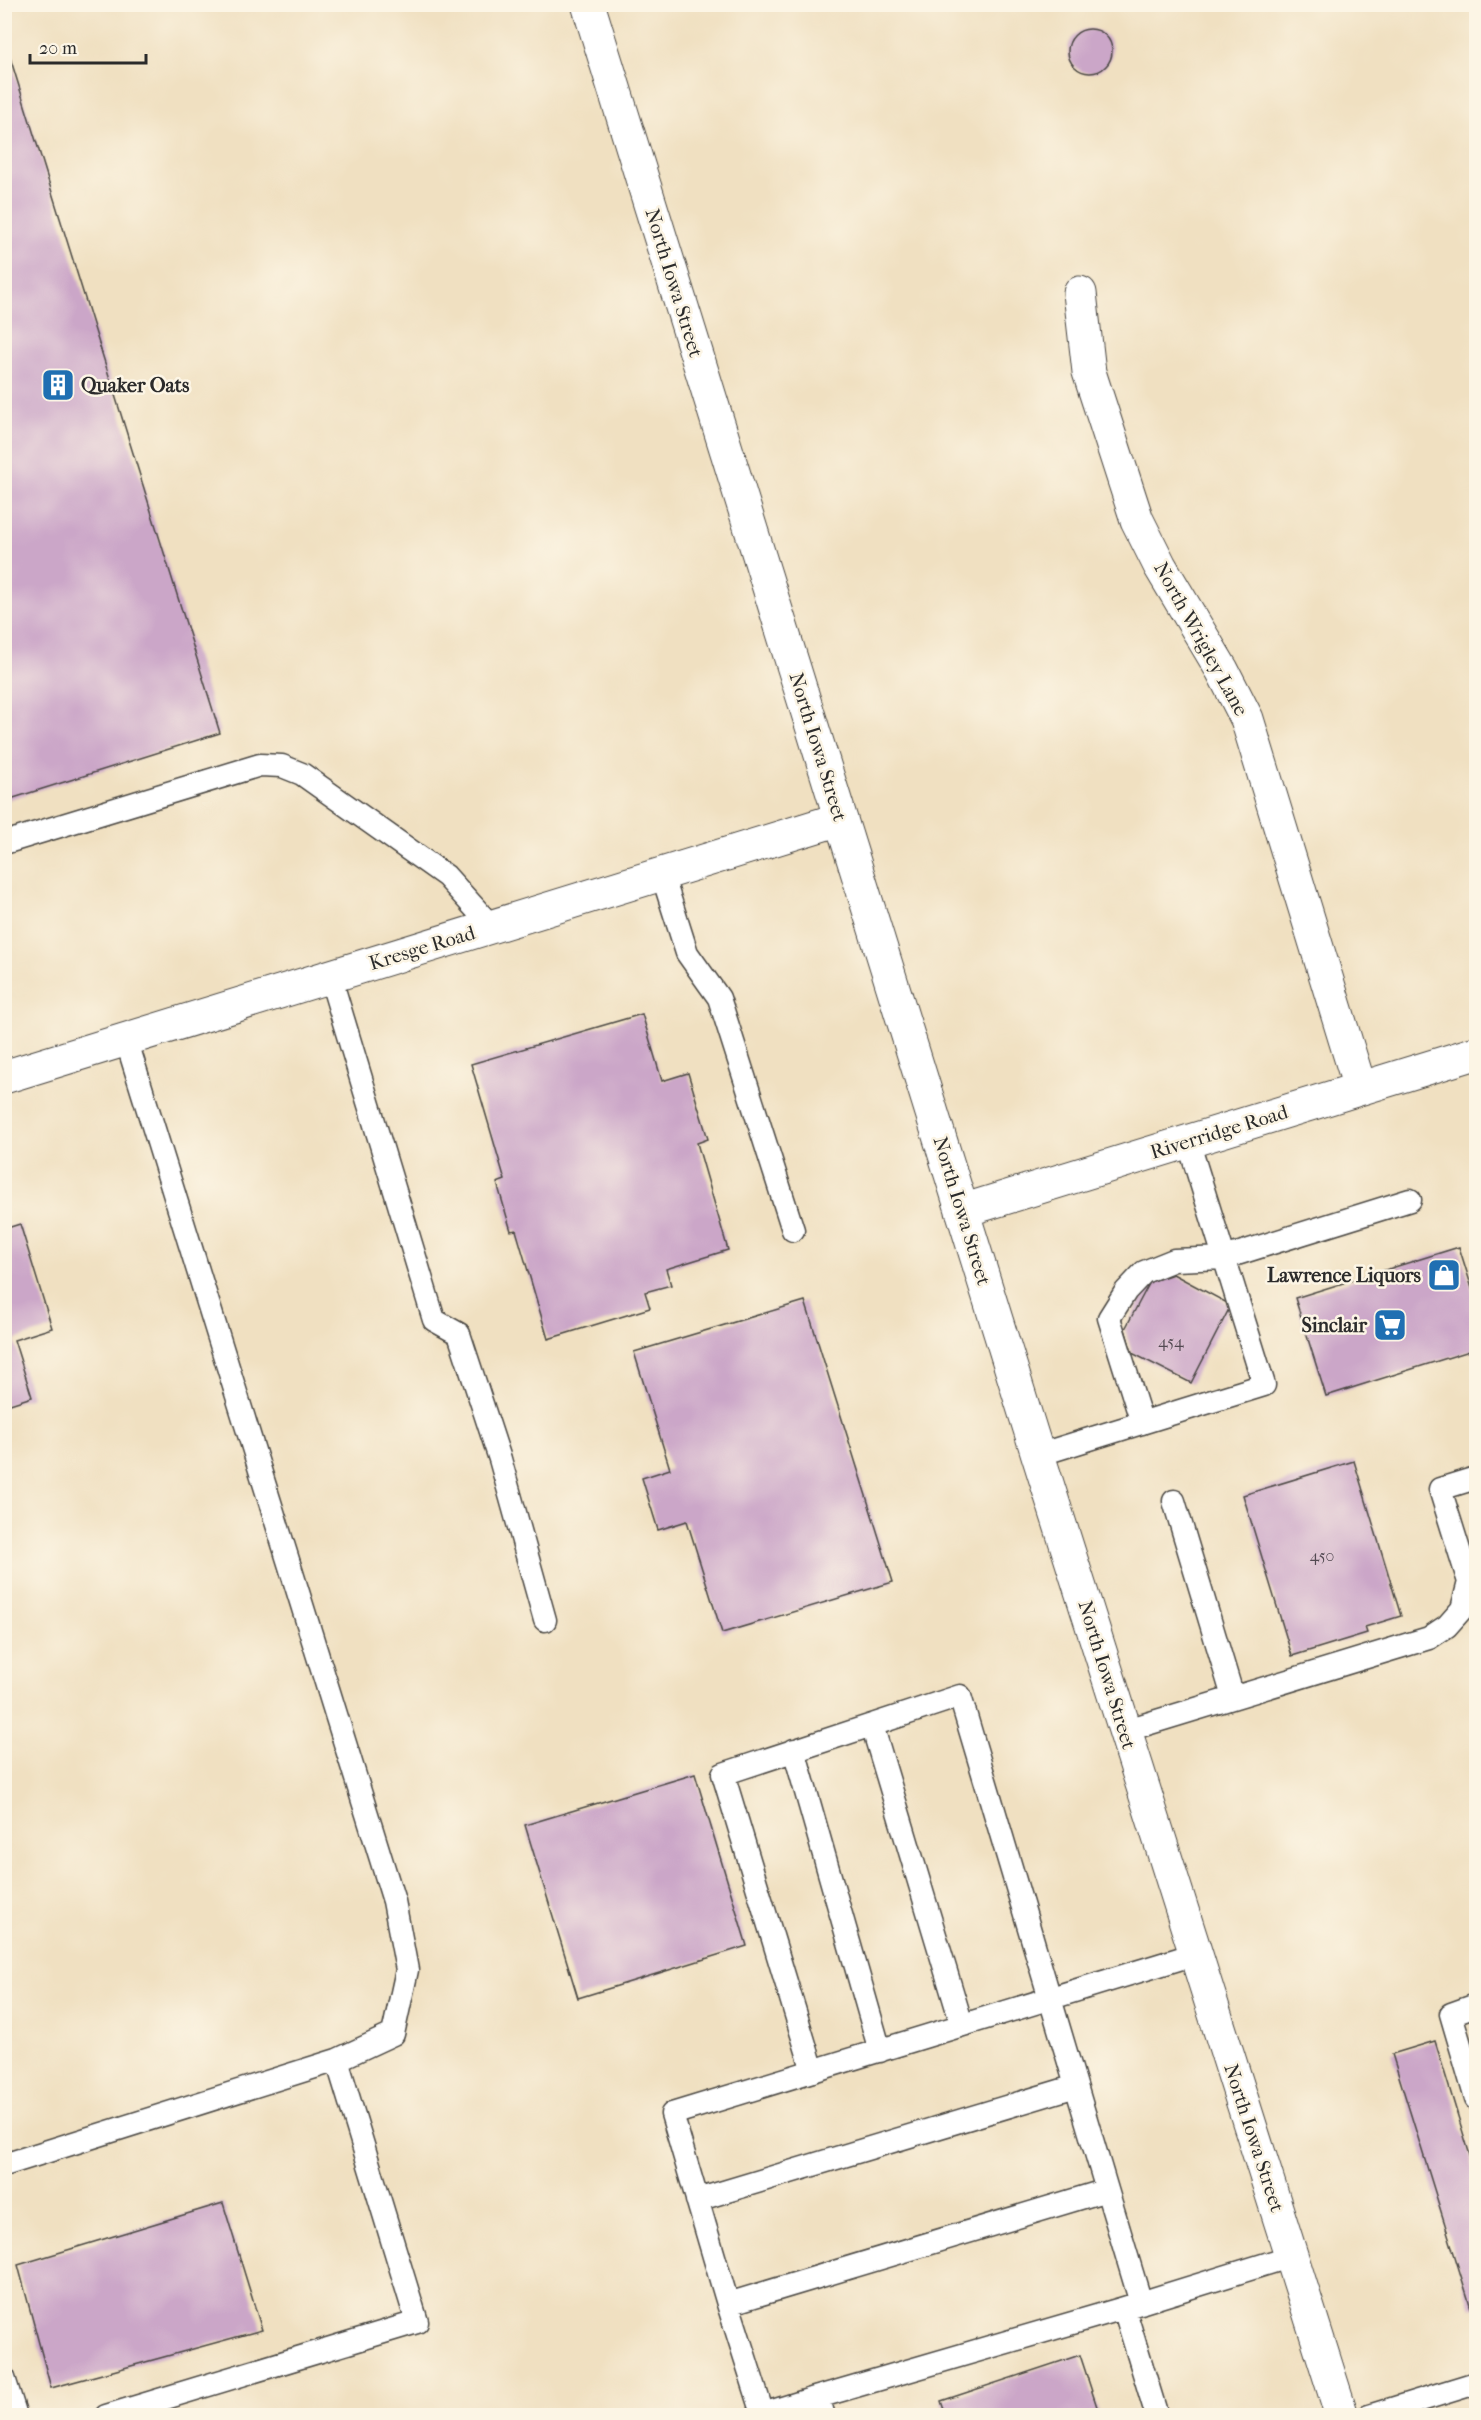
<svg xmlns="http://www.w3.org/2000/svg" width="1481" height="2420" font-family="'IM FELL French Canon',serif">
<style>
.building{fill:#cba6c8}
.lines{fill:none;stroke-linecap:round;stroke-linejoin:round}
.lane-casing{stroke:#494642;stroke-width:25}
.street-casing{stroke:#494642;stroke-width:35}
.secondary-casing{stroke:#494642;stroke-width:35}
.lane{stroke:#fff;stroke-width:22}
.street{stroke:#fff;stroke-width:33}
.secondary{stroke:#fff;stroke-width:33}
.labels{text-anchor:middle;dominant-baseline:central;stroke-width:5;stroke-linejoin:round;paint-order:stroke}
.number-label{font-size:16px;fill:#534a52}
.street-label{font-size:20px;fill:#2b2b2b;stroke:#fcf5e5}
.poi-label{font-size:20px;font-weight:bold;fill:#2b2b2b;stroke:#fcf5e5;text-anchor:end}
</style>
<rect width="100%" height="100%" fill="#fcf5e5"/>
<filter id="ink" filterUnits="userSpaceOnUse"><feTurbulence type="fractalNoise" baseFrequency=".0167" numOctaves="2"/><feDisplacementMap in="SourceGraphic" scale="12" xChannelSelector="R" yChannelSelector="G"/><feConvolveMatrix kernelMatrix="1 2 1 2 8 2 1 2 1" color-interpolation-filters="sRGB"/></filter>
<filter id="wash" filterUnits="userSpaceOnUse"><feTurbulence type="fractalNoise" baseFrequency=".008" numOctaves="4" result="noise"/><feDisplacementMap in="SourceGraphic" scale="24" xChannelSelector="R" yChannelSelector="G"/><feGaussianBlur stdDeviation="1.35" result="paint"/><feColorMatrix in="noise" values="0 0 0 0 0 0 0 0 0 0 0 0 0 0 0 0 0 1.4 0 .05"/><feComposite in="paint" operator="in"/></filter>
<g filter="url(#wash)">
<rect width="100%" height="100%" fill="#f0e0c1"/>
<g id="blocks">
<path class="building" d="M1068 51a22 22 0 1 1 44 0a22 22 0 1 1-44 0Z
M4,38L220,733L4,801Z
M642,1014L662,1081L688,1073L708,1139L697,1143L728,1250L666,1269L671,1285L645,1292L650,1308L548,1339L516,1230L511,1231L497,1183L505,1180L471,1064Z
M20,1224L52,1328L14,1340L32,1397L4,1406V1229Z
M1459,1247L1476,1301V1349L1326,1396L1295,1298Z
M1173,1274L1231,1305L1191,1383L1132,1353L1125,1329L1150,1282Z
M805,1301L893,1582L722,1633L687,1521L658,1530L642,1478L670,1469L634,1352Z
M1354,1461L1401,1616L1365,1627L1367,1633L1292,1656L1243,1495Z
M695,1774L747,1946L578,1998L525,1825Z
M1435,2041L1476,2175V2306L1471,2308L1392,2054Z
M223,2203L262,2330L51,2388L18,2265Z
M1080,2355L1100,2416H946L941,2401Z"/>
</g>
</g>
<g filter="url(#ink)">
<use href="#blocks" fill-opacity="0" stroke="#494642" stroke-width="1.5"/>
<g class="lines">
<defs>
<path id="lane" d="M4,843L260,765L282,766L302,774L446,876L492,927
M662,874L687,953L719,998L793,1230
M330,976L434,1320L459,1334L500,1459L545,1620
M1142,1423L1109,1318L1126,1291L1144,1272L1174,1260L1224,1258L1410,1200
M1038,1455L1264,1385L1188,1141
M1174,1501L1233,1697
M872,1725L962,2025
M1124,1731L1429,1638L1447,1626L1462,1609L1469,1582L1440,1489L1476,1478
M794,1750L880,2051
M1476,2005L1451,2014L1476,2099
M813,2071L723,1774L960,1696L1107,2190L728,2304L672,2114C846,2061 1020,2007 1195,1954
M4,2165L337,2060L393,2034L407,1970L394,1901L126,1039
M1107,2190L1141,2303
M697,2200L1076,2086
M728,2304L763,2414L818,2397
M1124,2308L1157,2416
M4,2378L16,2416
M106,2416L417,2322L337,2060
M824,2416L818,2397L1124,2308L1292,2256
M1369,2416L1476,2383"/>
<path id="street" d="M1080,293L1089,372L1137,520L1160,566L1222,670L1247,719L1360,1088
M4,1077L840,819"/>
<path id="secondary" d="M588,4L1038,1455L1342,2416
M962,1211L1476,1053"/>
</defs>
<use href="#lane" class="lane-casing"/>
<use href="#street" class="street-casing"/>
<use href="#secondary" class="secondary-casing"/>
<use href="#lane" class="lane"/>
<use href="#street" class="street"/>
<use href="#secondary" class="secondary"/>
</g>
</g>
<defs>
<symbol id="building-square" viewBox="-11 -11 22 22"><rect x="-9" y="-9" width="18" height="18" rx="4" fill="#1f6fb2" stroke="#fcf5e5"/><path d="M-4-6H4V6H1V3H-1V6H-4ZM-2.5-4.3h1.7v1.8h-1.7ZM.8-4.3h1.7v1.8H.8ZM-2.5-1h1.7V.8h-1.7ZM.8-1h1.7V.8H.8Z" fill="#fff"/></symbol>
<symbol id="shop-square" viewBox="-11 -11 22 22"><rect x="-9" y="-9" width="18" height="18" rx="4" fill="#1f6fb2" stroke="#fcf5e5"/><path d="M-5-2.5h2.3a2.7 3.5 0 0 1 5.4 0H5L5.5 6h-11ZM-1.5-2.5h3a1.5 2.3 0 0 0-3 0Z" fill="#fff"/></symbol>
<symbol id="supermarket-square" viewBox="-11 -11 22 22"><rect x="-9" y="-9" width="18" height="18" rx="4" fill="#1f6fb2" stroke="#fcf5e5"/><path d="M-6-5.5h2.5l.6 2H6L4.5 2H-2.5L-4.4-4H-6ZM-1.5 3.2a1.3 1.3 0 1 0 .1 0ZM3 3.2a1.3 1.3 0 1 0 .1 0Z" fill="#fff"/></symbol>
</defs>
<g fill-rule="evenodd">
<use href="#building-square" x="39" y="366" width="38" height="38"/>
<use href="#shop-square" x="1425" y="1256" width="38" height="38"/>
<use href="#supermarket-square" x="1371" y="1306" width="38" height="38"/>
</g>
<g class="labels">
<g class="number-label">
<text x="1171" y="1341">454</text>
<text x="1322" y="1555">450</text>
</g>
<g class="street-label">
<text transform="translate(674 283) rotate(73)">North Iowa Street</text>
<text transform="translate(1201 639) rotate(61)">North Wrigley Lane</text>
<text transform="translate(818 747) rotate(73)">North Iowa Street</text>
<text transform="translate(422 948) rotate(-17)">Kresge Road</text>
<text transform="translate(1219 1132) rotate(-17)">Riverridge Road</text>
<text transform="translate(962 1211) rotate(73)">North Iowa Street</text>
<text transform="translate(1107 1675) rotate(73)">North Iowa Street</text>
<text transform="translate(1254 2138) rotate(72)">North Iowa Street</text>
</g>
<g class="poi-label">
<text x="81" y="385" text-anchor="start">Quaker Oats</text>
<text x="1421" y="1275">Lawrence Liquors</text>
<text x="1367" y="1325">Sinclair</text>
</g>
</g>
<rect width="1481" height="2420" fill="none" stroke="#fcf5e5" stroke-width="24"/>
<path d="M30 54v9h116v-9" fill="none" stroke="#2b2b2b" stroke-width="3"/>
<text x="39" y="54" font-size="18" fill="#2b2b2b" stroke="#fcf5e5" stroke-width="4.5" paint-order="stroke">20 m</text>
</svg>
